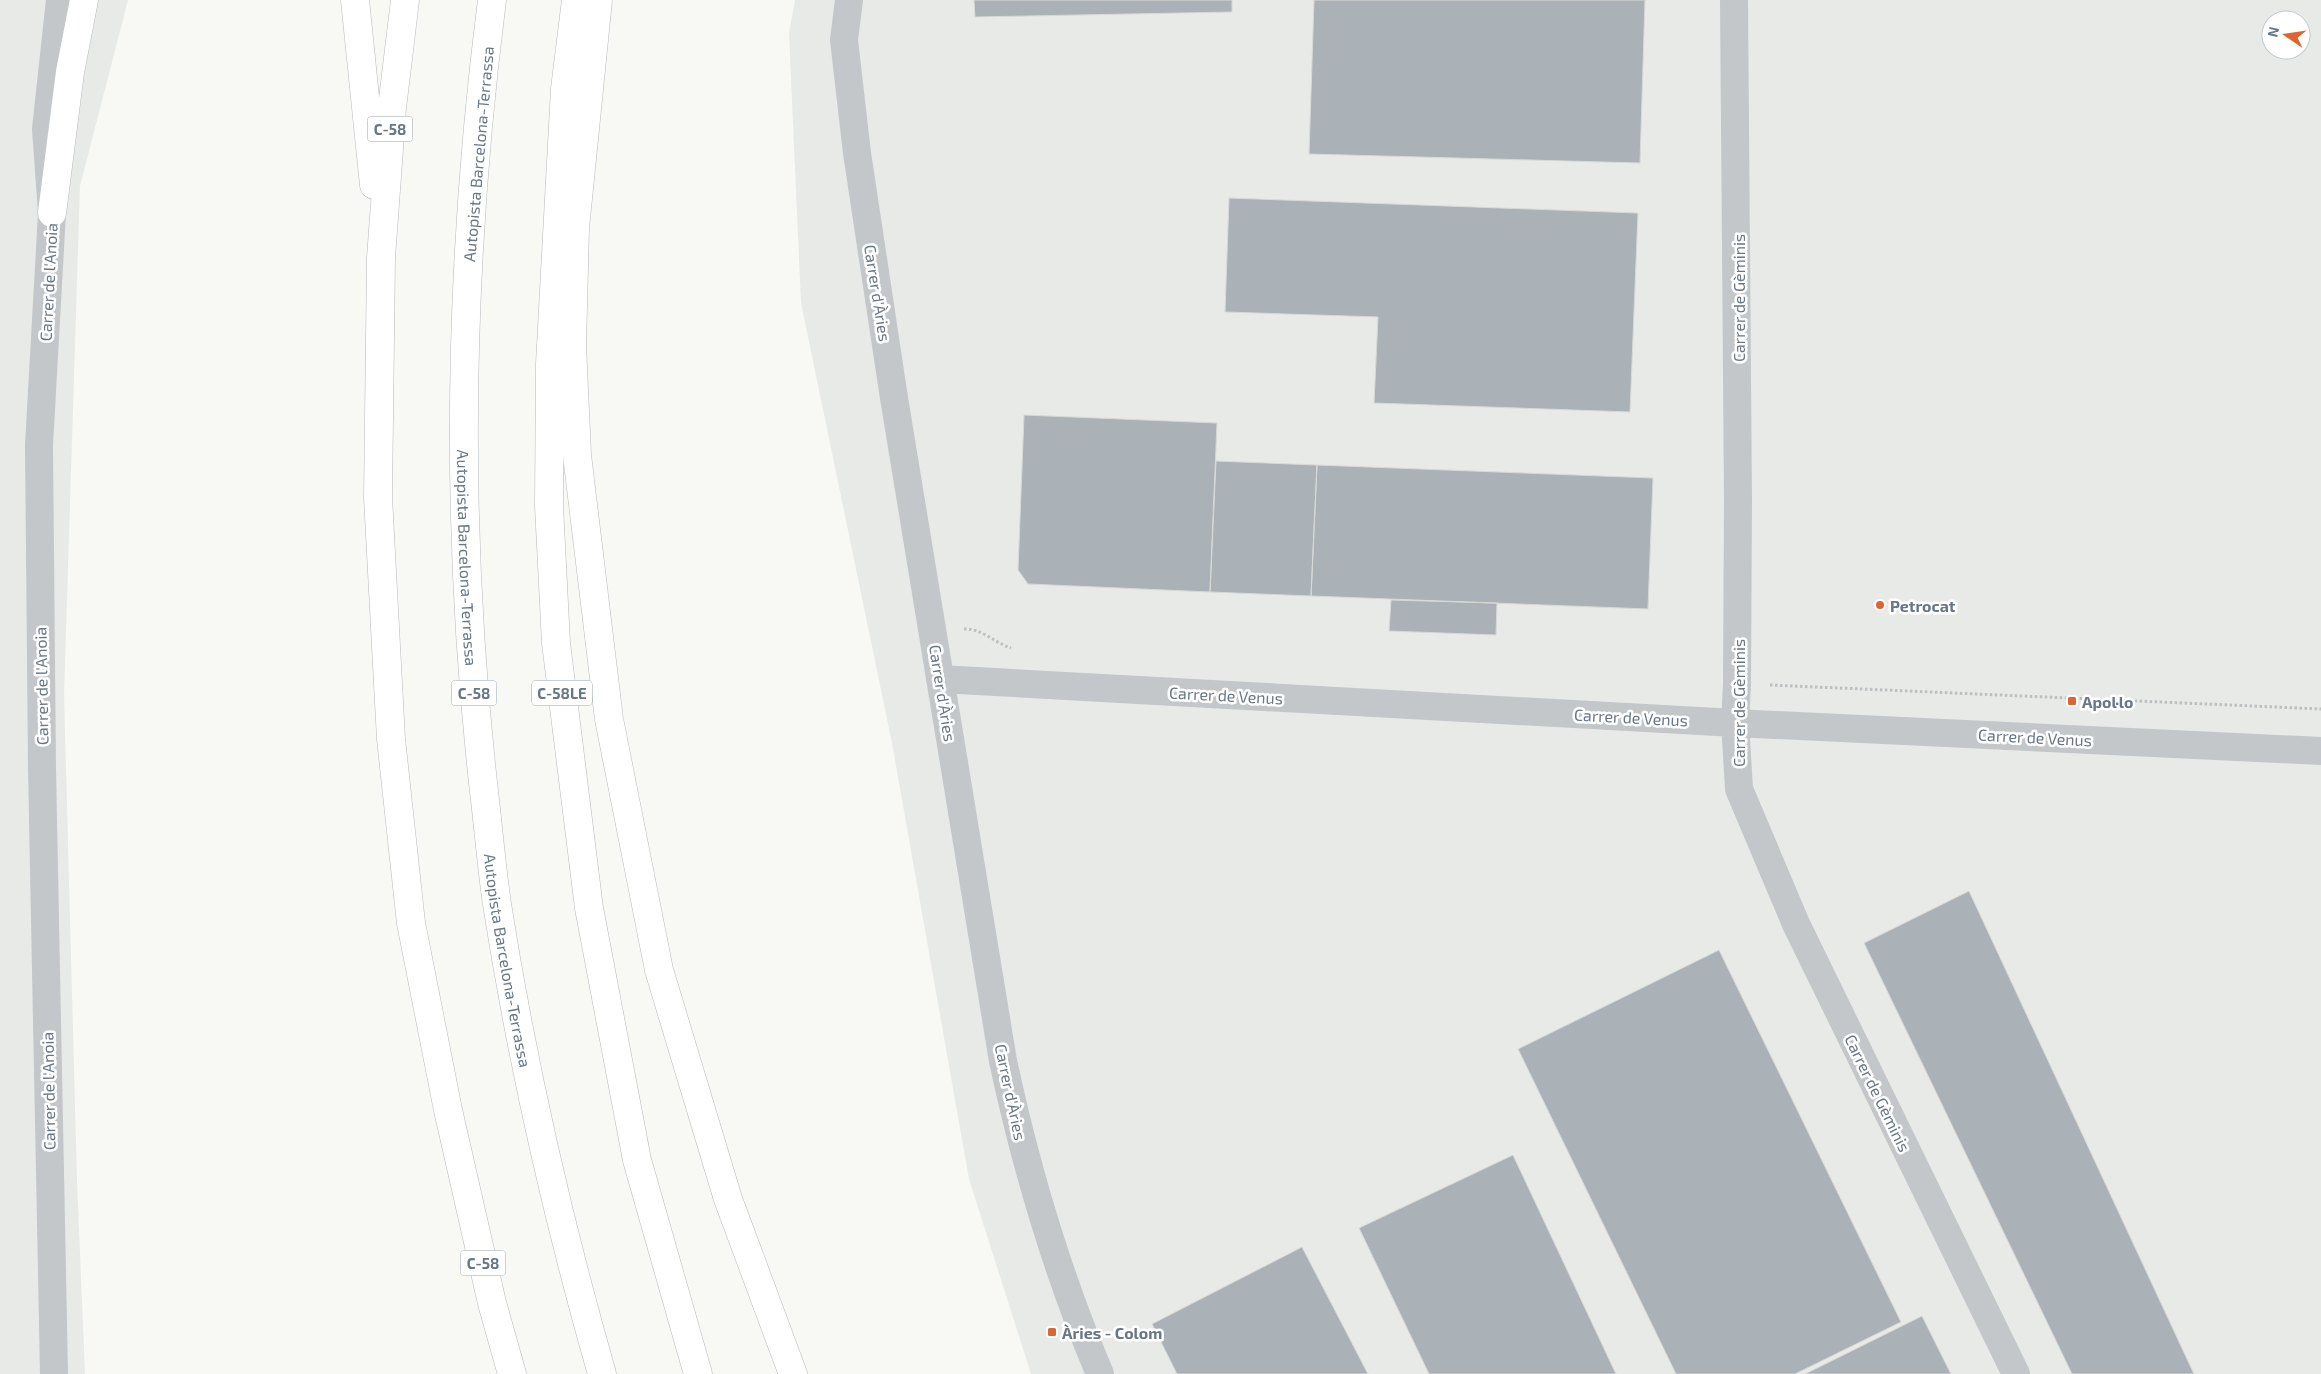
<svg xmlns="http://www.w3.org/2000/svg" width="2321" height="1374" font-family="'Exo 2',sans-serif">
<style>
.built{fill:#e8eae8;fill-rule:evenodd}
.building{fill:#aab2b7;stroke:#d9d9d7}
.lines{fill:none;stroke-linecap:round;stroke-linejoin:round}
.motorway-casing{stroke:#b6b9bc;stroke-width:29}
.path{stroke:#bdbfc1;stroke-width:3;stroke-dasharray:2.5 2.5;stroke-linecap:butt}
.minor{stroke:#c3c7ca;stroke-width:28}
.motorway{stroke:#fff;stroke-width:28}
.poi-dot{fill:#dd6530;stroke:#fff;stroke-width:2}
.labels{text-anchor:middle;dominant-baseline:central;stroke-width:5;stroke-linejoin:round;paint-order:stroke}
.shield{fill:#fff;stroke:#959faa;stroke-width:1}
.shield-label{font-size:15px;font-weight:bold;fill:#687685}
.street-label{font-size:16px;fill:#687685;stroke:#fff}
.poi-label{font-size:16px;font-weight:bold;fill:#687685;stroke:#fff;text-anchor:start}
</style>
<rect width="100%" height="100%" fill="#f8f8f5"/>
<path class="built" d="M0,0H128L80,186L64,694L77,1181L85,1374H0Z
M795,0H2321V1374H1031L969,1179L892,743L801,303L789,33ZM2271,20H2301V50H2271Z"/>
<path class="building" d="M974,0H1232V12L975,17Z
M1314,0H1645L1640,163L1309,154Z
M1229,198L1638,213L1630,412L1374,403L1378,317L1225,312Z
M1024,415L1217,423L1210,592L1028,584L1018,570Z
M1216,461L1317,465L1311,596L1210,592Z
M1317,465L1653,478L1648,609L1311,596Z
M1391,600L1497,603L1496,635L1389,631Z
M1969,891L2194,1374H2072L1864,943Z
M1719,950L1901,1322L1795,1374H1676L1518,1049Z
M1513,1155L1616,1374H1429L1359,1228Z
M1302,1247L1368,1374H1177L1152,1324Z
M1922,1316L1951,1374H1805Z"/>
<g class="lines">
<defs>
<g id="motorway">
<path d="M355,0L374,185"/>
<path d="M405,0L392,108L381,258L378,497L391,739L411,923L448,1110L492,1303L512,1374"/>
<path id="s1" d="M492,0C458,265 454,534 485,800C489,835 492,870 497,904C522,1063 558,1220 602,1374"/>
<path d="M576,0L565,89L550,364L549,506L556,643L589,908L637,1160L698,1374"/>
<path d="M598,0L575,228L572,345L577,455L609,719L659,970L728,1199L793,1374"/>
<path d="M52,213L70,72L84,0"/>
</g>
</defs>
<use href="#motorway" class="motorway-casing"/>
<path class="path" d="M964,629C981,628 995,643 1011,648
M1770,685L2321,709"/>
<path class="minor" d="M849,0L844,40L857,153L894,398L1003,1061C1026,1168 1057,1273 1100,1374
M1734,0L1738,500L1737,684L1735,723L1739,789L1796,924L2016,1374
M940,679L1735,723L2321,751
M54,1374L42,768L39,445L52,213L46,129L60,0"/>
<use href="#motorway" class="motorway"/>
</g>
<g class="poi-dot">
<circle cx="1880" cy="605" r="5"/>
<rect x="2067" y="696" width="10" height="10" rx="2.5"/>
<rect x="1047" y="1327" width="10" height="10" rx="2.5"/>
</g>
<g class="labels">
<g class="shield">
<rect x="367.5" y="116.5" width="45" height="25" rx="4"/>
<rect x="451.5" y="680.5" width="45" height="25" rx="4"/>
<rect x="532" y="680.5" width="60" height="25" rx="4"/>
<rect x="460.5" y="1250.5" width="45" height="25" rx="4"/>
</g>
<g class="shield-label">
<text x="390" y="129">C-58</text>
<text x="474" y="693">C-58</text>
<text x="562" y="693">C-58LE</text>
<text x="483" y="1263">C-58</text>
</g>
<g class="street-label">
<text transform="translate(478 154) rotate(-85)">Autopista Barcelona-Terrassa</text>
<text transform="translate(48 282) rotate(-87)">Carrer de l'Anoia</text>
<text transform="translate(878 293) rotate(81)">Carrer d'Àries</text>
<text transform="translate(1738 298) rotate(-90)">Carrer de Gèminis</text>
<text stroke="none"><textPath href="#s1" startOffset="559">Autopista Barcelona-Terrassa</textPath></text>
<text transform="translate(41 686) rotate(-91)">Carrer de l'Anoia</text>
<text transform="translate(943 693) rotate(81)">Carrer d'Àries</text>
<text transform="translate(1226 695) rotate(3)">Carrer de Venus</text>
<text transform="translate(1738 703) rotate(-90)">Carrer de Gèminis</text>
<text transform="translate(1631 717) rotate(3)">Carrer de Venus</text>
<text transform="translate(2035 737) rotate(3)">Carrer de Venus</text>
<text stroke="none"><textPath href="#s1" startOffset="964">Autopista Barcelona-Terrassa</textPath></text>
<text transform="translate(48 1091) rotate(-91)">Carrer de l'Anoia</text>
<text transform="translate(1011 1092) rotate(78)">Carrer d'Àries</text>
<text transform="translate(1878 1093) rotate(64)">Carrer de Gèminis</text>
</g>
<g class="poi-label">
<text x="1890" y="605">Petrocat</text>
<text x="2082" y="701">Apol·lo</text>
<text x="1062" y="1332">Àries - Colom</text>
</g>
</g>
<g transform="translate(2286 35) rotate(283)"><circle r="24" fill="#ffffff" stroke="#c3c8ce"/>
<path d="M0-4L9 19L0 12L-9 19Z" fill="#dd6530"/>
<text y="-8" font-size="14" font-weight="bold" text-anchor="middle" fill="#687685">N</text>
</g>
</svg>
